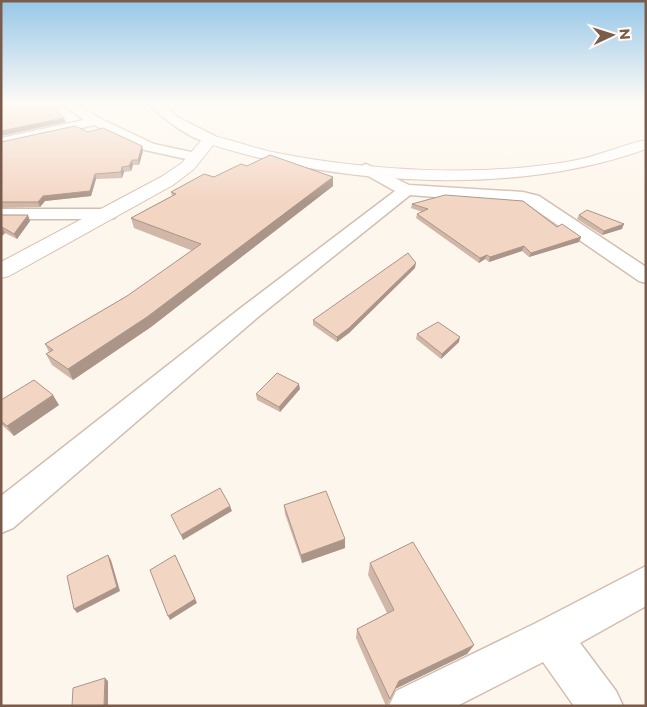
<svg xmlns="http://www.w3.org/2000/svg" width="647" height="707" font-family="Montserrat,sans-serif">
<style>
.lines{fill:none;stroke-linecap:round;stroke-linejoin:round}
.street-casing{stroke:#d1beb0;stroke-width:3}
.secondary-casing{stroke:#d6c0b0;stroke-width:2}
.street{fill:#fff;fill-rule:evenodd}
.secondary{fill:#fff;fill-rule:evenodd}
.wall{fill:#d1b7a8}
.shaded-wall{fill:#aa9588}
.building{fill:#f3d5c3;stroke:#aa9588}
</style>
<rect width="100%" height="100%" fill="#fdf6ec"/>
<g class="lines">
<defs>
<path id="street" d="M61,103H75L99,118L154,144L200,154L202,157L200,160L195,161L145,150L94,125L1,146V138L84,120Z
M148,103H161L177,117L215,136L217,139L215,142C198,146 159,116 148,103Z
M366,164L409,185L523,192L539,196L646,267V283L639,281L527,204L410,195L258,317L13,528L1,533V496L242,307L395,191L361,172L358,169L361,166Z
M1,209H108L114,210L117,214L114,218L108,219H1Z
M646,566V606L580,643L616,691L623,706H574L543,662L457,706H389L396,691L536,623Z"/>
<path id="secondary" d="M210,135C231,140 251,147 272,152C365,171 484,178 577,160C601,155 622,145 646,140V149C517,196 343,186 213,145L194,169L173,185L9,276L1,278V262L161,177L182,163L205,136Z"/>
</defs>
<use href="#street" class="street-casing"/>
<use href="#secondary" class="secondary-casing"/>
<use href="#street" class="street"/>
<use href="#secondary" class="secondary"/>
</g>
<path class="wall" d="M88,132L142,146L143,151L139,165H133L131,171L124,172L122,178L96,179L91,196L45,201L40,207L1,208V142Z
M247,166L333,186L151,327L73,380L52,365L46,354L49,352L45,344L127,296L193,251L134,228L131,218L172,196L171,192Z
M412,204L557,227L581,237L579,242L529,257L522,251L489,262L485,259L479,263L416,218L417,214L422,212L411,208Z
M1,215L30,221L17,239L5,233L1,237Z
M579,215L622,229L602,235L577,219Z
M415,268L349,333L337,342L313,325V320Z
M417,334L459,342L441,359L416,339Z
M300,389L280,412L257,400L256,394Z
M1,400L59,405L14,436L1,424Z
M284,505L345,548L302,563L285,514Z
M370,563L474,645L467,654L395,689L387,706H386L356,638L357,629L387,613L368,575Z"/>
<path class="shaded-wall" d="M64,118L66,122L1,136V131Z
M142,146L143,151L139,165L138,160Z
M132,160L133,165L131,171L129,166Z
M122,167L124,172L122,178L121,172Z
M95,174L96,179L91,196L45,201L40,207L38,202L43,196Z
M333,177V186L151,327L73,380L68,369Z
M28,215L30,221L17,239L14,234Z
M624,224L622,229L602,235L604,231Z
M2,227L5,233L1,237V228Z
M581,237L579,242L529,257L531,253Z
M524,246L522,251L489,262L490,257Z
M487,255L485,259L479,263L480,258Z
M416,263L415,268L349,333L337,342V337Z
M460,337L459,342L441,359L442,354Z
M299,384L300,389L280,412L279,407Z
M53,395L59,405L14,436L7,426Z
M230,506L232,511L183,540L181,535Z
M345,539V548L302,563L301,555Z
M108,555L111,560L120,591L77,613L74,609Z
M175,555L197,603L170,620L168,616Z
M474,645L467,654L395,689L387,706L399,681Z
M105,678L108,681V706H104Z"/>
<path class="building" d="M1,103H48L64,118L1,131Z
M75,126L88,132L103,128L142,146L138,160H132L129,166L122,167L121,172L95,174L90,191L43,196L38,202H1V142Z
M270,155L333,177L147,317L68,369L46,354L53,350L45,344L127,296L201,244L131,218L176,194L171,192L204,174L214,177L241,164L247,166Z
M445,195L523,201L557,227L562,224L581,237L531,253L524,246L490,257L487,255L480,258L417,214L428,209L412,204Z
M587,210L624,224L604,231L579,215Z
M1,215H28L14,234L2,227L1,228Z
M408,253L416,263L349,328L337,337L313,320Z
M438,322L460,337L442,354L417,334Z
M277,373L299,384L279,407L256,394Z
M34,380L53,395L7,426L1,421V400Z
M220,488L230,506L181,535L171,515Z
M326,491L345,539L301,555L284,505Z
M413,542L474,645L399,681L390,699L357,629L394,610L370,563Z
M108,555L117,587L74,609L67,576Z
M175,555L195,599L168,616L150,570Z
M105,678L104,706H72L73,688Z"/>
<linearGradient id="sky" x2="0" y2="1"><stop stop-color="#97c7e8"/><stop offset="0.51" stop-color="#fefbf6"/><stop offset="1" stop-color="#fefbf6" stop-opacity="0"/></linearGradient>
<rect width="647" height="202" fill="url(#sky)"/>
<rect width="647" height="707" fill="none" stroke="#7a5c4d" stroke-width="5"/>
<g transform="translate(612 35) rotate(86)" stroke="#fffaf3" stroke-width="4" paint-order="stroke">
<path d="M0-4L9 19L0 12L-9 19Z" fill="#7a5c4d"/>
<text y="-8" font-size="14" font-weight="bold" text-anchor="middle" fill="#7a5c4d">N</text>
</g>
</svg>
